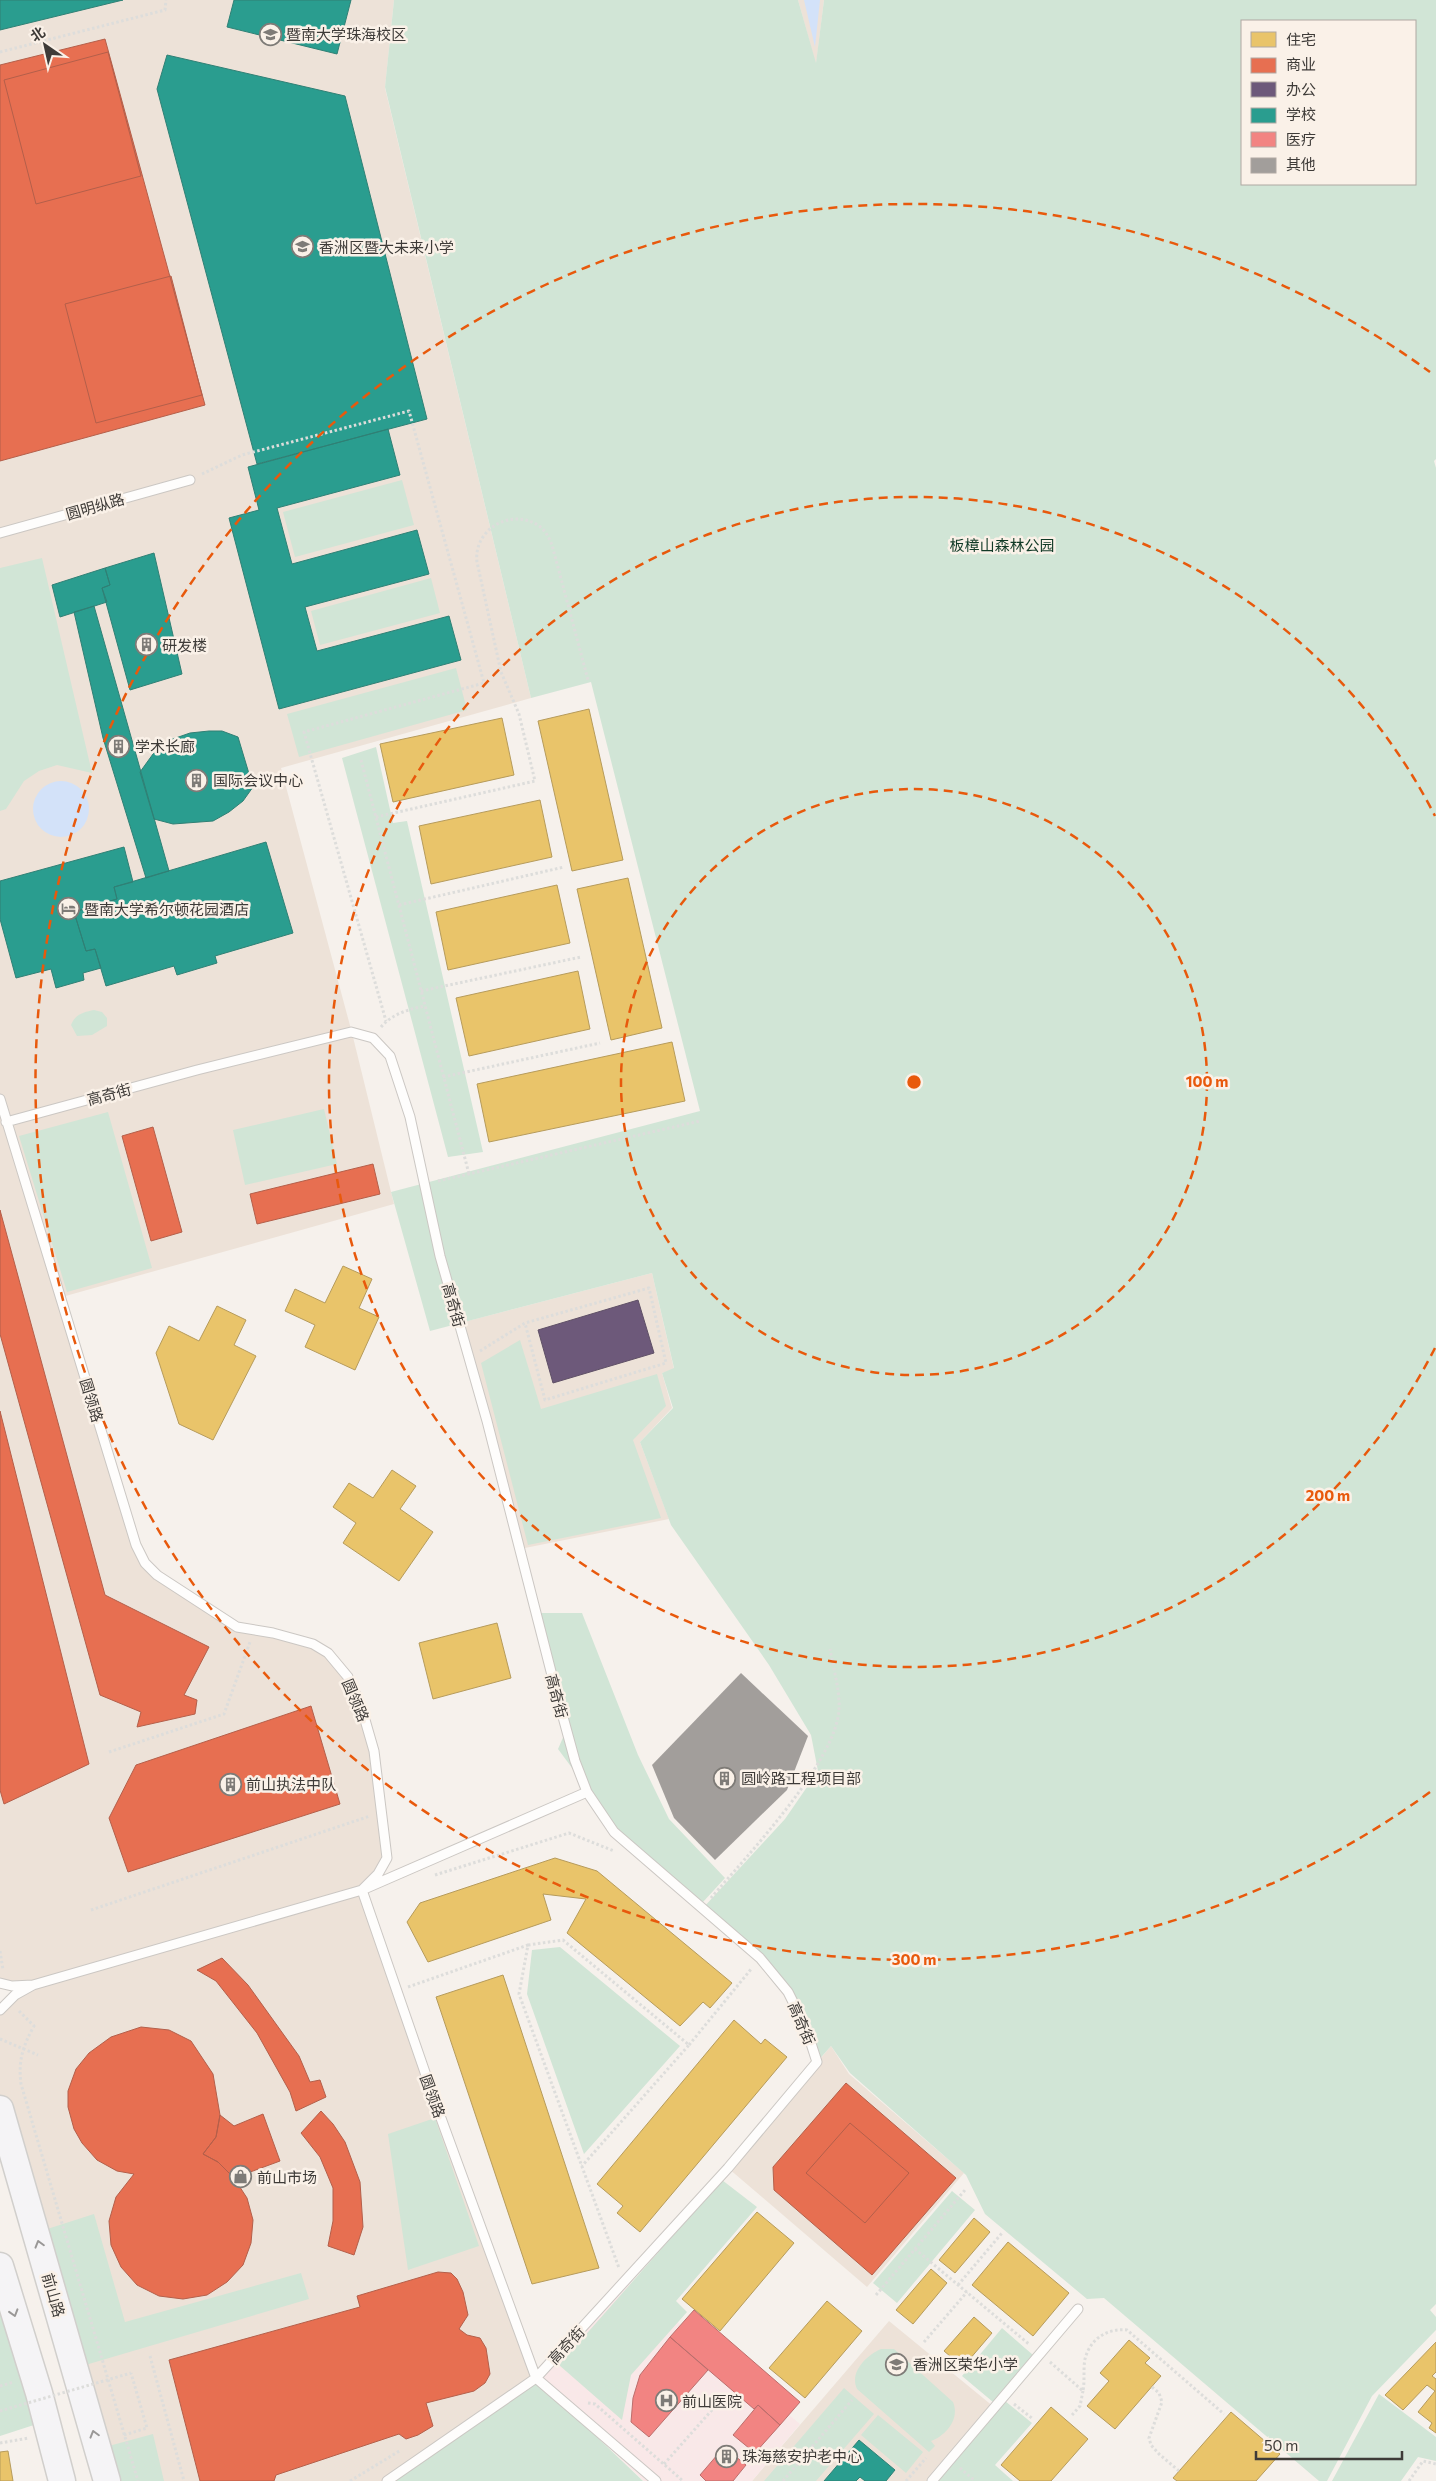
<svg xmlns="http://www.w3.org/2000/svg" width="1436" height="2481" font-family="Commissioner,'Noto Sans SC',sans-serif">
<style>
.built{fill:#ede2d8}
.medical{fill:#f9e8e8}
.green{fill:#d1e5d6;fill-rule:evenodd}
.water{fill:#d3e2f9}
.homes{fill:#e9c46a;stroke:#b69b5b}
.shops{fill:#e76f51;stroke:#b45f4a}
.offices{fill:#6d597a;stroke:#5f5066}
.schools{fill:#2a9d8f;stroke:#308075}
.health{fill:#f28482;stroke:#bc6e6c}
.building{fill:#a29e9b}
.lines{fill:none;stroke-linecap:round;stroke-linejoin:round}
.service-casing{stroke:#cbc7c3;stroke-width:11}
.primary-casing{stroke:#d1cfcc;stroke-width:29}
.path{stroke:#dddddb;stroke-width:3;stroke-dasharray:2.5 2.5;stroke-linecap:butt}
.service{stroke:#fefdfc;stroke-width:9}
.primary{stroke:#f5f4f6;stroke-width:26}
.path-bridge{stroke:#dddddb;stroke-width:3;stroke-dasharray:2.5 2.5;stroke-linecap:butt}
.oneway{stroke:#9a9897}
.ring{fill:none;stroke:#e8590c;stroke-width:2.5;stroke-dasharray:9 6}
.labels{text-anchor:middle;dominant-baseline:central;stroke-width:5;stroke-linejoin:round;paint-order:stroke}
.poi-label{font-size:15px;fill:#3e3b38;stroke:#faf1e8;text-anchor:start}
.street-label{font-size:15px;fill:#3e3b38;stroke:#faf1e8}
.park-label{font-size:15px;fill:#103a26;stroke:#faf1e8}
.centre{fill:#e8590c;stroke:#faf1e8;stroke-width:2.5}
.ring-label{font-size:15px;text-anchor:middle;font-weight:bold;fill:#e8590c;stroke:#faf1e8;stroke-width:5;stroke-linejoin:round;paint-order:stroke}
</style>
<rect width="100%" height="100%" fill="#f6f1ec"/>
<path class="built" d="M0,0H394L385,88L531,698L281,768L352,1033L394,1204L62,1297L145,1563L237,1627L313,1644L348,1677L373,1750L386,1857L362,1890L535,2377L386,2481H107L0,2108V2011L24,1990L0,1983Z
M798,0H824L816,65Z
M652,1273L674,1369L662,1373L672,1408L640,1442L669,1519L520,1549L460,1323Z
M831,2046L849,2074L964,2173L867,2287L728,2168Z
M889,2321L994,2407L931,2481H752Z"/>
<path class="medical" d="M627,2280L800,2424L752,2481H644L536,2378Z"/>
<path class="green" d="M394,0H798L816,63L824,0H1436V459L1434,461L1436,468V2304L1430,2310L1436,2317V2330L1372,2396L1327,2481H1319L1104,2298L1087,2299L985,2214L966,2175L850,2073L831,2046L817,2062L788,1991L703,1908L785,1819L818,1771L811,1735L769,1665L671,1525L640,1442L673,1408L662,1373L674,1368L652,1273L430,1331L391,1192L700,1111L591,682L531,698L385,87ZM1242,21H1415V184H1242Z
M402,480L414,525L295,557L283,512Z
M42,558L92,773L57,765L39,771L24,781L6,809L0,811V568Z
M431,578L440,613L320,645L311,611Z
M456,668L467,710L299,757L287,714Z
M376,747L393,823L407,821L483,1152L448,1157L342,758Z
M94,1010L102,1012L107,1018V1026L92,1035L77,1036L71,1025C75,1014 84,1012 94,1010Z
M324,1109L337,1164L245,1185L233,1130Z
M108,1112L152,1268L67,1292L19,1136Z
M520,1340L541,1409L657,1374L666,1406L633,1440L661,1518L528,1545L481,1363Z
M541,1613H582L638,1755L669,1819L725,1878L703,1902L618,1830L558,1749L569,1724Z
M560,1947L680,2046L584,2154L527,1994L532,1950Z
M435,2118L479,2246L408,2270L388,2134Z
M722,2180L757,2207L676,2301L687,2312L631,2375L622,2420L559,2365Z
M952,2191L975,2210L897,2303L873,2283Z
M94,2214L125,2322L301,2273L309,2299L82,2366L41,2231Z
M0,2308L37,2424L0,2436Z
M1002,2328L1033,2355L993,2402L962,2376Z
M881,2349H894L953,2402C960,2418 947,2435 931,2441L935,2446L929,2452L857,2389C849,2372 867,2355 881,2349Z
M535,2378L643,2481H387Z
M844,2388L874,2414L816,2481H764Z
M1379,2394L1436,2437V2461L1418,2457L1401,2481H1332Z
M1005,2401L1032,2423L995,2465L1013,2481H937Z
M878,2415L923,2452L906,2473L861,2435Z
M153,2434L164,2481H114L105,2447Z"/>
<path class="water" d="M804,0H820L815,47Z
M33 809a28 28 0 1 1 56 0a28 28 0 1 1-56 0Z"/>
<path class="homes" d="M589,709L623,860L572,871L538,721Z
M502,718L514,775L393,802L380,744Z
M540,800L552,857L431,884L419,826Z
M628,878L662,1028L611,1040L577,889Z
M557,885L570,943L448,970L436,912Z
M578,971L590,1029L469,1056L456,998Z
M672,1042L685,1101L489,1142L477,1084Z
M343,1266L372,1279L359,1308L379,1317L355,1370L305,1347L315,1325L285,1311L295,1289L325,1303Z
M217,1306L246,1320L234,1345L256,1356L213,1440L179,1424L156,1353L169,1326L199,1341Z
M392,1470L416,1486L400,1509L433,1532L399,1581L343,1543L356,1523L333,1507L349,1483L373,1498Z
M497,1623L511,1678L433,1699L419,1643Z
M555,1858L597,1871L732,1983L710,2008L703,2002L680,2026L567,1933L586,1899L543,1894L551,1920L428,1962L407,1922L420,1903Z
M503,1975L599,2268L532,2284L436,1997Z
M734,2020L761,2044L765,2039L787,2057L640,2232L617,2213L623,2206L597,2184Z
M757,2212L794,2243L720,2331L682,2299Z
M974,2218L990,2232L955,2273L939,2260Z
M1008,2242L1069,2293L1033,2336L972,2285Z
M931,2269L947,2283L913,2324L896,2310Z
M827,2301L862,2331L805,2398L769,2368Z
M974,2317L992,2333L963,2367L944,2351Z
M1129,2340L1150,2358L1145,2363L1161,2376L1115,2429L1087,2406L1109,2381L1100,2373Z
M1436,2342V2372L1432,2376L1436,2379V2433L1429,2428L1432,2423L1418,2412L1435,2391L1427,2385L1403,2410L1385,2395Z
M1051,2407L1088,2439L1051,2481H1020L1001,2465Z
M1231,2412L1280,2454L1256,2481H1177L1173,2478Z
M8,2451L13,2481H0V2452Z"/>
<path class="shops" d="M105,39L205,405L0,461V65Z
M108,52L141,176L36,204L4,80Z
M171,276L202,395L96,423L65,304Z
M153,1127L182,1232L151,1241L122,1136Z
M373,1164L380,1194L257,1224L250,1194Z
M0,1210L105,1595L209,1647L184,1695L197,1700L195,1714L137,1727L141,1712L100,1695L0,1334Z
M0,1411L89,1764L4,1804L0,1790Z
M311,1706L340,1804L128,1872L109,1818L136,1765Z
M222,1958L248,1985L299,2056L310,2082L320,2080L326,2097L296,2111L290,2092L257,2033L216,1981L197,1970Z
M141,2027L169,2030L191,2041L213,2074L220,2115L216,2137L203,2154L218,2162L234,2178L247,2198L253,2220L251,2243L243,2265L227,2282L207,2295L183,2299L159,2296L137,2285L121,2267L111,2245L109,2221L116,2197L134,2174L117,2171L97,2160L82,2143L74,2129L68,2107V2091L76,2069L89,2053L111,2037Z
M846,2083L956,2178L872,2275L774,2190L773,2167Z
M321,2111L333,2124L345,2142L360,2182L363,2227L354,2255L328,2246L333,2221V2188L320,2157L301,2133Z
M263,2114L280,2161L234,2178L218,2162L203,2154L216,2137L220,2115L234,2126Z
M850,2123L909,2173L865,2223L806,2173Z
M438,2272L451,2273L457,2279L463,2292L468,2315L459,2329L467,2335L480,2338L486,2348L490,2374L485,2383L474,2391L426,2403L433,2426L418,2435L406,2439L399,2434L276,2475L274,2481H200L169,2360L360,2307L357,2296Z"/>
<path class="offices" d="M638,1300L654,1353L553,1383L538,1330Z"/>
<path class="schools" d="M0,0H123L0,30Z
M234,0H351L337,54L227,27Z
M167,55L345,96L427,419L257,464L157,89Z
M388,429L400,475L277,508L292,564L417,530L429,574L305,607L317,651L449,616L461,660L279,709L229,518L259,510L248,467Z
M154,553L182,674L130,690L102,588L110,585L105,568Z
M105,568L110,585L102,588L107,602L60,617L52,585Z
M94,606L169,871L146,878L103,738L74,612Z
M209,731H222L238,737L253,787L243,801L229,812L213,821L173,824L154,819L140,772L153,754L170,740L190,733Z
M266,842L293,933L215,956L217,963L177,975L174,966L106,986L95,949L86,951L74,912L117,899L114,887Z
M124,847L133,882L114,887L117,899L74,912L86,951L95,949L101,968L83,973L84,980L56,988L51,969L16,978L0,919V881Z
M859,2440L895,2470L886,2481H865L860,2477L856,2481H824Z"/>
<path class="health" d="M694,2310L800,2402L780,2425L758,2405L754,2409L670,2337Z
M670,2337L708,2370L649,2437L631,2422L633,2398L640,2375Z
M758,2405L780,2425L755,2453L733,2435Z
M724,2447L746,2465L733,2481H706L700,2475Z"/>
<path class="building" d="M741,1673L808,1736L787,1790L715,1860L674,1818L652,1765Z"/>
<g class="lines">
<defs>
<path id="service" d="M0,533L190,480
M0,1099L136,1545L145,1563L157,1575L237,1627L273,1633L313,1644L328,1653L348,1677L361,1706L374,1751L387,1858L378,1874L362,1890L438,2110L536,2378L656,2481
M6,1122L197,1070L351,1032L373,1038L390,1056L410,1117L440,1256L487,1421L557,1695L575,1761L587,1792L614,1832L760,1958L788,1992L806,2028L817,2062L728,2168L536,2378L387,2481
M0,1983L12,1986L33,1985L15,1995L0,2010
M33,1985L362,1890L587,1792
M932,2481L1078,2309"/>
<path id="primary" d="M0,2109L107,2481
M0,2266L39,2393L62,2481"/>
</defs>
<use href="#service" class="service-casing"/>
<use href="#primary" class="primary-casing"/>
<path class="path" d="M0,52L165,10L166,0
M202,474L242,455L409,411L484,683L304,732L386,1021
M361,760L469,1174
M376,817L535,781L519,714L501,672L477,562C473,529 512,507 539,526C546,531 549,538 552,545L588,680
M399,905L564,867
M421,991L581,957
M381,1027C392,1014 409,1009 425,1006
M443,1077L600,1043
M438,1181L700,1121
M480,1351L525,1323L649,1288L666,1363L545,1400L525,1323
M109,1752L224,1714L250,1642
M435,1875L569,1833L614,1851
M711,1898C745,1858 837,1761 839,1709C840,1690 833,1667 830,1649
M91,1910L370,1816
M528,1945L563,1940L689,2045L582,2166
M0,1951L3,1970
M408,1987L528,1945L519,1994L619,2268
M19,2011L34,2026C23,2046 18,2060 21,2084L138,2481
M0,2039L38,2055
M689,2045L752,1968
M915,2249L1030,2345
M958,2285L1002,2233
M876,2295L965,2190
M924,2342L967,2292
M150,2356L184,2481
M1050,2362L1083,2391C1085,2380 1083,2369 1085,2359C1090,2339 1107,2328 1127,2330L1224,2414
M0,2386L14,2382
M1152,2387L1159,2393L1162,2402L1149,2438L1151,2445L1159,2454L1179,2471
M588,2403L595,2404L683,2481
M1014,2404L1033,2419
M1072,2415L1080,2406L1083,2391
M124,2435L147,2428L131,2373
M0,2443L29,2438
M664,2464L727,2393
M960,2468L975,2481
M350,2481L401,2450
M783,2481L852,2400
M906,2481L926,2458
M1409,2481L1423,2461L1436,2464"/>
<use href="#service" class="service"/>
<use href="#primary" class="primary"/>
<path class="path-bridge" d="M0,2411L131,2373"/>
</g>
<defs><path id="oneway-chevron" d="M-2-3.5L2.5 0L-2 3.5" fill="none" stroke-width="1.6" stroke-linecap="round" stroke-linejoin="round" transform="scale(1.25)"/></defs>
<g class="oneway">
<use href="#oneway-chevron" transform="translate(39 2244) rotate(-106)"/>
<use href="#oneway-chevron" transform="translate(14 2313) rotate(73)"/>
<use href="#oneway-chevron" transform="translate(94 2434) rotate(-106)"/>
</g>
<g class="ring">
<circle cx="914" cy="1082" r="293"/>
<path d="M1435 1348A585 585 0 1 1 1435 816"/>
<path d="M1430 1792A878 878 0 1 1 1430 372"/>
</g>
<defs>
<symbol id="university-ring" viewBox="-11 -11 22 22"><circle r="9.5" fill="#faf1e8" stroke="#7e7b77" stroke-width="1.5"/><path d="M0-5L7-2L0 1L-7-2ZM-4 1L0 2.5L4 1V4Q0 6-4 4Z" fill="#7e7b77"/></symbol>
<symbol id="school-ring" viewBox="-11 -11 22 22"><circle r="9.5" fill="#faf1e8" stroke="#7e7b77" stroke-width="1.5"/><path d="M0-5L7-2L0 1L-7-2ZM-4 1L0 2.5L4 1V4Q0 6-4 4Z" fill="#7e7b77"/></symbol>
<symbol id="building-ring" viewBox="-11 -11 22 22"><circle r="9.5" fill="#faf1e8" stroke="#7e7b77" stroke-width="1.5"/><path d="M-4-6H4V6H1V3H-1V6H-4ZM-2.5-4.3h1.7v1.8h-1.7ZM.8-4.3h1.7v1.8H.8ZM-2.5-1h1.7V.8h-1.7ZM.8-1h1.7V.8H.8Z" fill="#7e7b77"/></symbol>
<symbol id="hotel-ring" viewBox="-11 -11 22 22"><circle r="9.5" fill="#faf1e8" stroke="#7e7b77" stroke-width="1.5"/><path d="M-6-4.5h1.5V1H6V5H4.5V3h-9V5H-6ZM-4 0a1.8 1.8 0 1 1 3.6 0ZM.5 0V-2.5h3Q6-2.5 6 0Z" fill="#7e7b77"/></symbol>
<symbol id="shop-ring" viewBox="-11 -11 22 22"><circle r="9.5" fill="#faf1e8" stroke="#7e7b77" stroke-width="1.5"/><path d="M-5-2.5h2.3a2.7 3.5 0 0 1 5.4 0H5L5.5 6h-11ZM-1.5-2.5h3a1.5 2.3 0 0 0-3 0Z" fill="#7e7b77"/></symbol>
<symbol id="hospital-ring" viewBox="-11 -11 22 22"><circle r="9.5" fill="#faf1e8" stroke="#7e7b77" stroke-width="1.5"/><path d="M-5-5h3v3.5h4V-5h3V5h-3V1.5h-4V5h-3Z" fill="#7e7b77"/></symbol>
</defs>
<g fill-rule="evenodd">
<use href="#university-ring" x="258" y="22" width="25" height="25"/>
<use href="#school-ring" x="290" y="234" width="25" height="25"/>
<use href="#building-ring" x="134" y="632" width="25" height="25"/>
<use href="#building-ring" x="106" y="734" width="25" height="25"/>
<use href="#building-ring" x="184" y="768" width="25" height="25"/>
<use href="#hotel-ring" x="56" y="896" width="25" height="25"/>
<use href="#building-ring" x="712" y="1766" width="25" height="25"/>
<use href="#building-ring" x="218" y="1772" width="25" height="25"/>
<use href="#shop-ring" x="228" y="2164" width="25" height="25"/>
<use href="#school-ring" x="884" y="2352" width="25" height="25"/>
<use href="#hospital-ring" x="654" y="2388" width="25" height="25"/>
<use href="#building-ring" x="714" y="2444" width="25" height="25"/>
</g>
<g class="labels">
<g class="poi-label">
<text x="286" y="34">暨南大学珠海校区</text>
<text x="319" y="247">香洲区暨大未来小学</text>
<text x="162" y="645">研发楼</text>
<text x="135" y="746">学术长廊</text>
<text x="213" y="780">国际会议中心</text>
<text x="84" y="909">暨南大学希尔顿花园酒店</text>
<text x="741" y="1778">圆岭路工程项目部</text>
<text x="246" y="1784">前山执法中队</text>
<text x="257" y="2177">前山市场</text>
<text x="913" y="2364">香洲区荣华小学</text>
<text x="682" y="2401">前山医院</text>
<text x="742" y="2456">珠海慈安护老中心</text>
</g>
<g class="street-label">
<text transform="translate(95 506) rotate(-16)">圆明纵路</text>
<text transform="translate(109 1094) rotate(-15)">高奇街</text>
<text transform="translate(454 1305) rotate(74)">高奇街</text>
<text transform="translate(92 1400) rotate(73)">圆领路</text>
<text transform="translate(557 1696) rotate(75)">高奇街</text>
<text transform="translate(356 1700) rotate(67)">圆领路</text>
<text transform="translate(802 2023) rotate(67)">高奇街</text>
<text transform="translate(433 2096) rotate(70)">圆领路</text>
<text transform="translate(54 2295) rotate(74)">前山路</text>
<text transform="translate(566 2345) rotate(-47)">高奇街</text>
</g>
<g class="park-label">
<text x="1002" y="545">板樟山森林公园</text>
</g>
</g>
<circle cx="914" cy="1082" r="8" class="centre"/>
<g class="ring-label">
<text x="1207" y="1087">100 m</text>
<text x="1328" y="1501">200 m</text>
<text x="914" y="1965">300 m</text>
</g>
<rect x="1241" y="20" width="175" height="165" fill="#faf1e8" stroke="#afa8a2"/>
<rect x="1251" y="32" width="25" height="15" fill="#e9c46a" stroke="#afa8a2"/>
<text x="1286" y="45" font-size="15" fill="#3e3b38">住宅</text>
<rect x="1251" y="58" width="25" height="15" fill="#e76f51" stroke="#afa8a2"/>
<text x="1286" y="70" font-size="15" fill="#3e3b38">商业</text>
<rect x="1251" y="82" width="25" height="15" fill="#6d597a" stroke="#afa8a2"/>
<text x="1286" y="95" font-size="15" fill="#3e3b38">办公</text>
<rect x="1251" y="108" width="25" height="15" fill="#2a9d8f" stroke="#afa8a2"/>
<text x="1286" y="120" font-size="15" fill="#3e3b38">学校</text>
<rect x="1251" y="132" width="25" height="15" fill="#f28482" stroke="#afa8a2"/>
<text x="1286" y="145" font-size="15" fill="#3e3b38">医疗</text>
<rect x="1251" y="158" width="25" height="15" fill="#a29e9b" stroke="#afa8a2"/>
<text x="1286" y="170" font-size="15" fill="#3e3b38">其他</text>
<g transform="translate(45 45) rotate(326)" stroke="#faf1e8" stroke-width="4" paint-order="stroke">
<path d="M0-4L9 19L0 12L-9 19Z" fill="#3e3b38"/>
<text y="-8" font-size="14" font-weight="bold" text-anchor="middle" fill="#3e3b38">北</text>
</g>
<path d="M1256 2451v8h146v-8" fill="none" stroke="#3e3b38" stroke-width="2.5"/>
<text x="1264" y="2451" font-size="15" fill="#3e3b38" stroke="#faf1e8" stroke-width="4" paint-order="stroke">50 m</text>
</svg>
